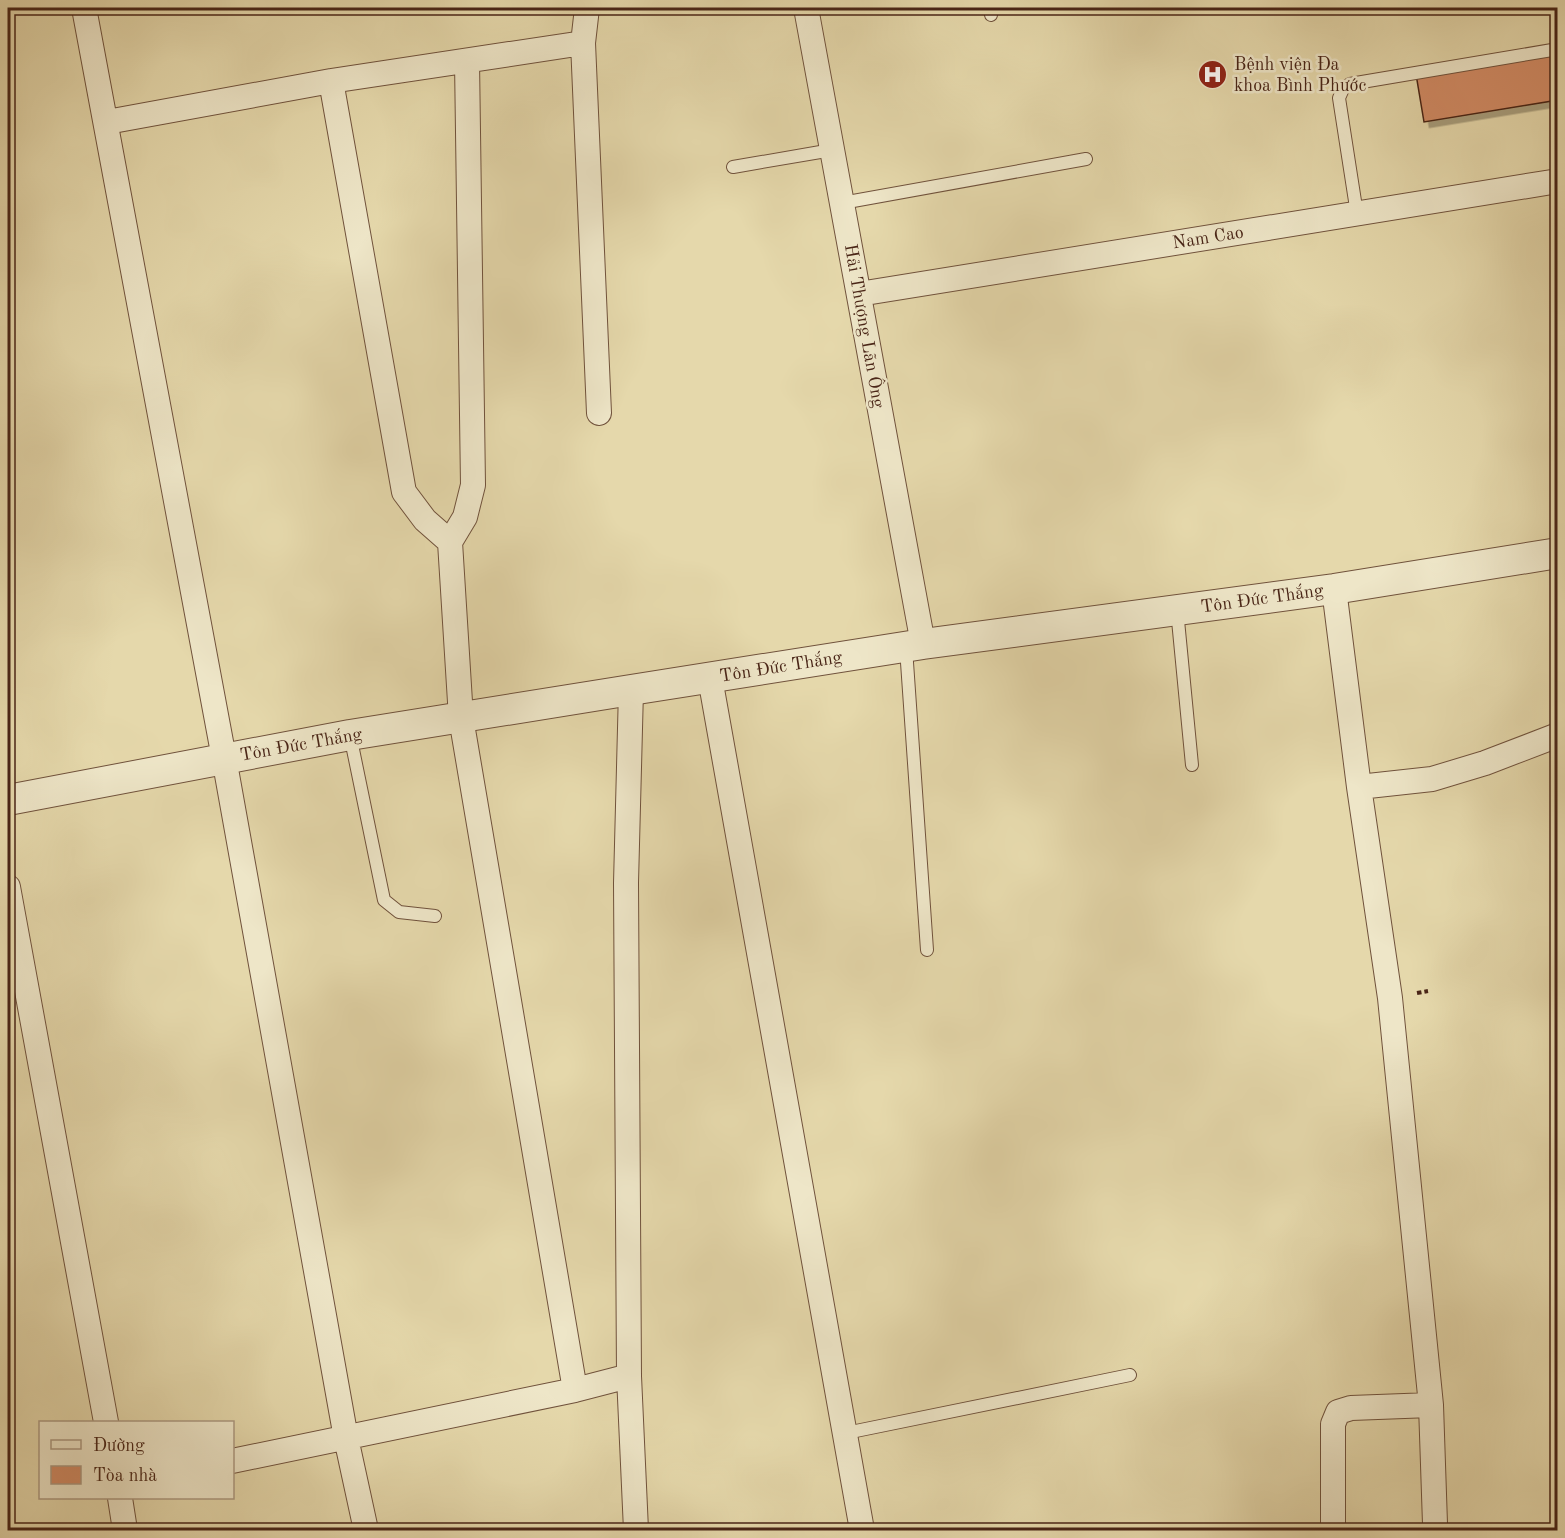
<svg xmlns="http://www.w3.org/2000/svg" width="1565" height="1538" font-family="'Old Standard TT',serif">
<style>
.building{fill:#d28c66;stroke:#492517;stroke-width:1.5;filter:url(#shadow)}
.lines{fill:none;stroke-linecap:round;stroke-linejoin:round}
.service-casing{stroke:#70523c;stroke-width:14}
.minor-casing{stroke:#70523c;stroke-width:26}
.tertiary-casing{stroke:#70523c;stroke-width:32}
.path{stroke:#492517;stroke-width:4;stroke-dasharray:4.5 3;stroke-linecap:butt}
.service{stroke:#eee6c8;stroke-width:12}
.minor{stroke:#eee6c8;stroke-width:24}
.tertiary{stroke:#eee6c8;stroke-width:30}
.labels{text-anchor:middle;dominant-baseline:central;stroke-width:5;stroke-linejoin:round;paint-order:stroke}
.poi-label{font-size:18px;fill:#492517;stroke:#eee6c8;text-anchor:start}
.street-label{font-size:18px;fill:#492517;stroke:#eee6c8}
</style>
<defs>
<filter id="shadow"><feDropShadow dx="5.5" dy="5.5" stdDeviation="0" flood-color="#0004"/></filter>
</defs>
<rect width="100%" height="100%" fill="#e5d8ab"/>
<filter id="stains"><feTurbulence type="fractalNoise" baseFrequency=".00333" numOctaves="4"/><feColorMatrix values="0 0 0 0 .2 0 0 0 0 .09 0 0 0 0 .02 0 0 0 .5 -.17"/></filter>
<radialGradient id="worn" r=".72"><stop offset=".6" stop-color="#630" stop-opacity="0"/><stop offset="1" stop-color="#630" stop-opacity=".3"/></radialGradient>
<path class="building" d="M1558,51V100L1424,122L1416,74Z"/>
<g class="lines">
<defs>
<path id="service" d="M990,8L991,15
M733,167L832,150
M842,203L1086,159
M1357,214L1339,98L1343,89L1350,84L1558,49
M1177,610L1192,765
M906,648L927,950
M350,735L384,900L399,912L435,916
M846,1433L1130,1375"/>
<path id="minor" d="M84,8L224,758L346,1438L366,1530
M587,8L583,43L599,413
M806,8L923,644
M331,81L404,492L425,520L450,542
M107,122L331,81L583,43
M859,294L1558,181
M710,678L862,1530
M631,690L626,883L629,1376L636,1530
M1359,787L1432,779L1485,763L1558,735
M8,887L106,1422
M575,1390L629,1376
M1431,1405L1435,1524
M232,1461L575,1390L461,718L450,542L465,517L473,485L467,61
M120,1498L125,1530
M1333,1530V1424L1338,1412L1351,1408L1431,1405L1390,998L1359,787L1334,589"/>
<path id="tertiary" d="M8,800L350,735L631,690L923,644L1334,589L1558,553"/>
</defs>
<use href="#service" class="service-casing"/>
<use href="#minor" class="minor-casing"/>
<use href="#tertiary" class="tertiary-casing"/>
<path class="path" d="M1417,993L1428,991"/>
<use href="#service" class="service"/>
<use href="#minor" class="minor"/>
<use href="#tertiary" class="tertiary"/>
</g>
<defs>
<symbol id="hospital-disc" viewBox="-11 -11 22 22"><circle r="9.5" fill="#8f2418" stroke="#eee6c8"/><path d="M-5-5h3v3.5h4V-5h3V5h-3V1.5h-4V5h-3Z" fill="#fff"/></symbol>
</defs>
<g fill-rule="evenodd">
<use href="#hospital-disc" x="1196" y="58" width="33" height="33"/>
</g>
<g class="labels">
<g class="poi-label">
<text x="1234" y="65">Bệnh viện Đa<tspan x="1234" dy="21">khoa Bình Phước</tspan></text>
</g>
<g class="street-label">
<text transform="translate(1208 238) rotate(-9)">Nam Cao</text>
<text transform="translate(864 326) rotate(80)">Hải Thượng Lãn Ông</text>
<text transform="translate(1262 599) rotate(-8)">Tôn Đức Thắng</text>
<text transform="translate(781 667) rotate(-9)">Tôn Đức Thắng</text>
<text transform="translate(301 745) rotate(-10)">Tôn Đức Thắng</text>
</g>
</g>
<rect width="1565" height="1538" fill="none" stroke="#e5d8ab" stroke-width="30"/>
<rect x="9" y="9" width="1547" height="1520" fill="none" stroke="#492517" stroke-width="3"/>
<rect x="15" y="15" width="1535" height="1508" fill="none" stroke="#492517" stroke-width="1.5"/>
<rect x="39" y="1421" width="195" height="78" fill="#eee6c8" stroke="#ac9981" stroke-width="1.5"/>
<rect x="51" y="1440" width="30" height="9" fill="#eee6c8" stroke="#ac9981" stroke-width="1.5"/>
<text x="93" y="1451" font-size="18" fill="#492517">Đường</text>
<rect x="51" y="1466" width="30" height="18" fill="#d28c66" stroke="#ac9981" stroke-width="1.5"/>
<text x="93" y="1481" font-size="18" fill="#492517">Tòa nhà</text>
<rect width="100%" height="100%" filter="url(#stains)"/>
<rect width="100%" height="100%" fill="url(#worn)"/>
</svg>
